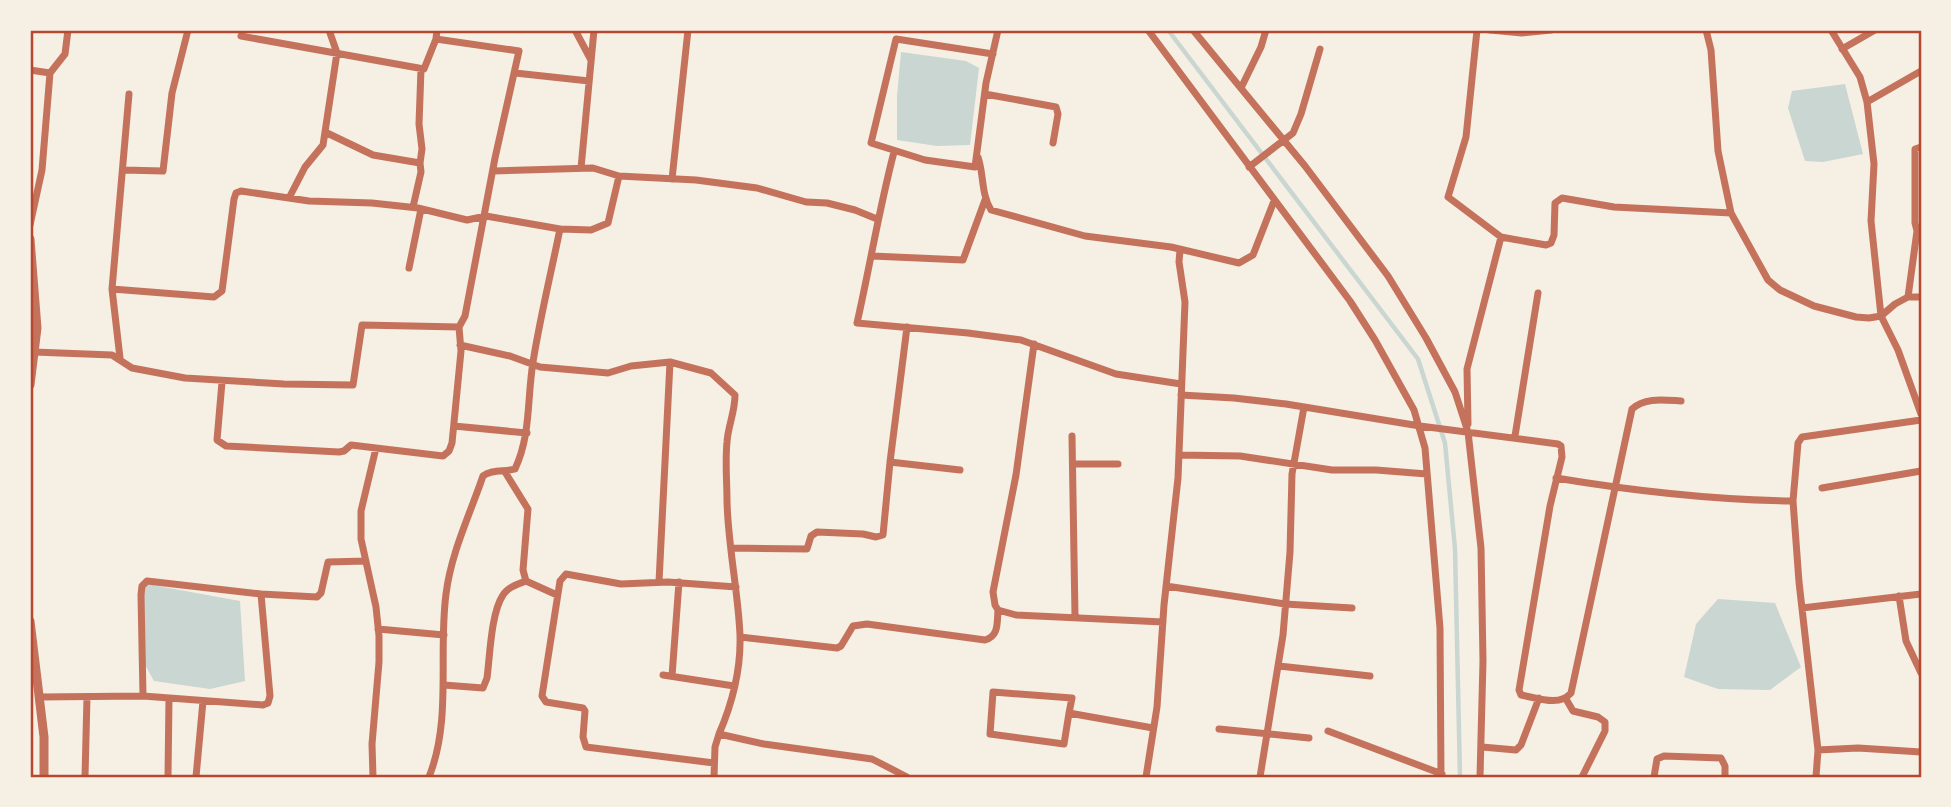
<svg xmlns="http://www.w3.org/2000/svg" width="1951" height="807" font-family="Montserrat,sans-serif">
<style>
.water{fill:#c9d6d2}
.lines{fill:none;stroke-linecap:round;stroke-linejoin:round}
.stream{stroke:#c9d6d2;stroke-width:4.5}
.minor{stroke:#c5725c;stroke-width:7}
.tertiary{stroke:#c5725c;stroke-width:9}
.neatline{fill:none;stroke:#b5482f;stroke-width:2.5}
</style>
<rect width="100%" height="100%" fill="#f6efe4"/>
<path class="water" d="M901,52L966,61L979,68L970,145L937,146L897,140V96Z
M1845,84L1863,154L1823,162L1805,161L1788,108L1792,91Z
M147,584L240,601L245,681L210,689L154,681L143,661L141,590Z
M1718,599L1775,603L1801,667L1770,690L1718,689L1684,677L1696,624Z"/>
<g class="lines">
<path class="stream" d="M1168,30L1418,359L1445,443L1455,549L1460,777"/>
<path class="minor" d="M575,30L591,60
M1148,30L1350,301L1375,340L1414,410L1425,448L1440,628L1441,777
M1193,30L1305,166L1388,276L1426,338L1455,392L1468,432L1481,548L1483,661L1480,777
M1477,30L1466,137L1448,197L1501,237
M1490,30L1522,33L1551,30
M1706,30L1711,50L1718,151L1731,213L1768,280L1780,290L1814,306L1856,317L1869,318L1881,316L1895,304L1908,297H1921
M1831,30L1860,77L1867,102L1874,164L1871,221L1881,316L1898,350L1921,414
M241,36L424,69L436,39
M1842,49L1875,30
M993,54L896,39L871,143L925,160L975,167L986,83L998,30
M30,70L50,73
M515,73L589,81
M1241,88L1261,47L1266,30
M985,94L1056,107L1058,114L1053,143
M1867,102L1921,71
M325,132L373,155L420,163L421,172L413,207
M1921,147L1915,149V223L1917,231L1921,233
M894,152C879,209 870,266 857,323L968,333L1021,340L1116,374L1181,384
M978,157C984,175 981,194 991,210L1085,236L1171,247L1239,263L1253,255L1274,201
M420,163L422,149L419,124L421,69
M1249,167L1293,133L1301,114L1320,49
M581,168L594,30
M123,170L163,171L172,93L188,30
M493,171L593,168L619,176
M672,179L688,30
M289,198L305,167L323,145L337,53L329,30
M30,225L42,170L50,73L65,54L68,30
M872,256L963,260L985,200
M409,268L421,209
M112,289L214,297L222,291L234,199L236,193L241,191L309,201L372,203L418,208L467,220L486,216L560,229L591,230L608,223L619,176L696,180L757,188L806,202L827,203L855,210L877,219
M1908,297L1917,231
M1034,344L1016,475L993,592L995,605L998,610L1016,615L1163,622
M460,345L510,356L540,367L608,373L631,366L670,362L711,373L735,395C735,412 728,426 727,442C725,462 727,482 727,501C728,546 738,590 740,635C741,669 732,704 719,734
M34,352L112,355L132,368L185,378L284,384L353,385L362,325L459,327L465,316L495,158L519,51L436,39L437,30
M120,358L112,289L129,94
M222,382L217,440L226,446L339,452L344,451L351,445L443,456L449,451L452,443L461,351L459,327
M1181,395L1234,398L1286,404L1420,426L1558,444L1561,446L1562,457L1550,506L1519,690L1521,695C1538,698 1559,707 1571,693L1632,409C1645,397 1664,400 1681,401
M1468,424L1467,369L1501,237L1546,245L1551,243L1554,235L1555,203L1562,198L1614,207L1731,213
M454,426L527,433
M1072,436L1075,616
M1515,436L1538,293
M1179,455L1240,456L1332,470H1376L1427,474
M890,462L960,470
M1073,464H1118
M505,472L528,509L523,570L526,581L557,595
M1556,478C1634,491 1714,500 1793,501L1798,443L1802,437L1921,420
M1822,488L1921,471
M1793,501L1799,582L1818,750
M731,548L807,549L811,536L817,532L863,534L876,537L883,535L890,462L907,327
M659,582L670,362
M1166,586L1285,604L1352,608
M261,594L317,597L321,593L328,562L366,561
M1899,596L1906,641L1921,673
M1802,608L1921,594
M378,629L444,635
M740,637L837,648L841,646L853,626L867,624L985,640C999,636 997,623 998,610
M1279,666L1370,676
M663,675L734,686
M672,676L679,582
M444,685L483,688L487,678C490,655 491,613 503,595C508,587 518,584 526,581
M39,697L143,696L263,705L268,703L270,696L261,594L147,581L142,586L141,595L143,696
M1566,699L1573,711L1598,717L1605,722V731L1582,777
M1069,713L1072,698L993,692L990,734L1064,744L1069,713L1153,728
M1219,729L1309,738
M1328,731L1442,774
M1482,747L1516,750L1521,745L1539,698
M714,763L586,747L583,737L585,711L583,708L546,702L542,696L560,581L566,574L621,584L668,582L736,587
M85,777L87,697
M168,777L169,698
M196,777L203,701
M373,777L372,744L379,662V636L376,607L361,539V511L376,448
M429,777C452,719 438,655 446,594C451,553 470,514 483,476C491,469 505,472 515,469C531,435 527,399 533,362C540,318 551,273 560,229
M714,777L715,747L719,734L764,744L872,759L907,777
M1146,777L1157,707L1164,605L1178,478L1185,302L1179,262L1180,250
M1260,777L1283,635L1290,552L1292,474L1304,407
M1654,777L1657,759L1664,756L1721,758L1725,766V777
M1816,777L1818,750L1858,748L1921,752"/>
<path class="tertiary" d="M30,239L37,328L30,385
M30,621L44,737V777"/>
</g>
<rect width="1951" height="807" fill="none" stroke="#f6efe4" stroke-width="63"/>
<rect x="32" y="32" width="1888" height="744" class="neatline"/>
</svg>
